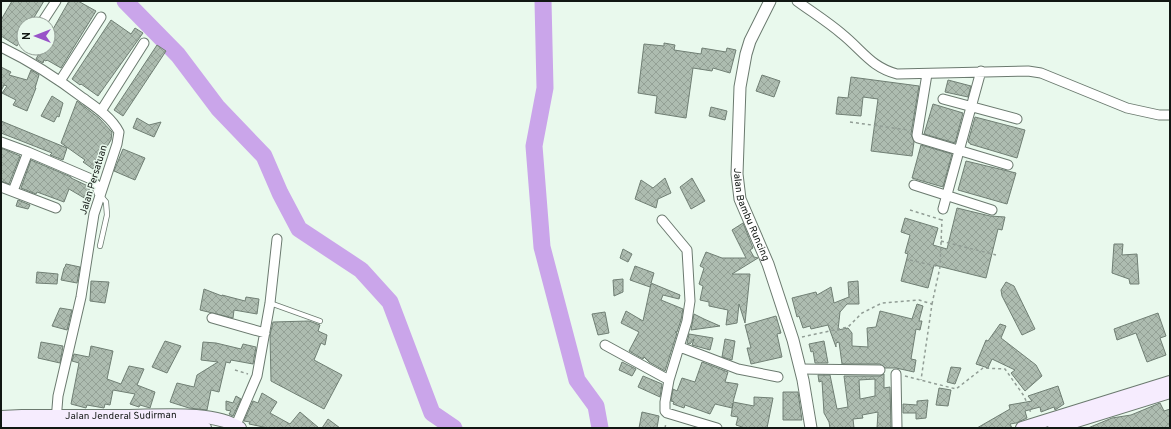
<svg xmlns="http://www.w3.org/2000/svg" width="1171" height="429" font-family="Overpass,sans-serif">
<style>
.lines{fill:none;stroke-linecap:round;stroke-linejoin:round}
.river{stroke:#caa5ea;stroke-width:17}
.building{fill:url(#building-cross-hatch);stroke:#707f74;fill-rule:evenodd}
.service-casing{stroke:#6b7a6f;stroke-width:6}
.minor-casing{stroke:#6b7a6f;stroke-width:11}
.tertiary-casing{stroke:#6b7a6f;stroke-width:13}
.secondary-casing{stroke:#6b7a6f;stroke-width:14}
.path{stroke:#919d95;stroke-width:1.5;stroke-dasharray:3 3;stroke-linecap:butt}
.service{stroke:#fff;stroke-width:4.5}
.minor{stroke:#fff;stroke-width:9}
.tertiary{stroke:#fff;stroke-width:11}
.secondary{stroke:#f6ecfe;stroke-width:12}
.labels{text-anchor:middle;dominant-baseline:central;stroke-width:3;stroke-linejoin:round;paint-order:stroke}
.street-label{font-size:10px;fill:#111713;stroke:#e9f9ed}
</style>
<defs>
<pattern id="building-cross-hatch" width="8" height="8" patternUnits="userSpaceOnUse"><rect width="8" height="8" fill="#adbcb0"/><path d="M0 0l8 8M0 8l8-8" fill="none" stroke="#94a196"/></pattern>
</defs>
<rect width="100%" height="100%" fill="#e9f9ed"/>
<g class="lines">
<path class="river" d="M125,1L178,55L218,108L264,156L280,193L299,229L361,270L390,302L432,413L454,428
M543,1L545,88L534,146L542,247L577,380L596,406L600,428"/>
</g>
<path class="building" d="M12,1H44L30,24H24V34L17,46L1,36V20Z
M69,1H78L96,11L61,68L47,60L46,61L44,60L43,63L36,59L42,48H48V38Z
M111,20L131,34L135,28L143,33L98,96L81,84L80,85L72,79Z
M664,43L675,45L674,50L701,54L702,48L726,52L727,48L736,50L730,73L713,68L712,71L693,68L686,118L655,113L657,96L638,93L644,44L664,46Z
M157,45L166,51L123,116L114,110Z
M1,67L11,72L9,75L27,80L31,70L39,75L35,88H36L27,111L13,105L16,100L2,93L7,86L4,85L1,91Z
M762,75L780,81L774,97L756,91Z
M851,77L919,86L911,134L914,142L912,156L871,151L878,99L863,97L861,116L836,114L838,97L848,98Z
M948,80L971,86L968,97L945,92Z
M52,96L63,103L59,117L57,116L54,122L41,116Z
M77,101L99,118L112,132L111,140L93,169L83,162L85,160L61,143Z
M933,104L963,113L955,143L924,134Z
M711,107L727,111L725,120L709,116Z
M975,117L1025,130L1017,158L970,144V143L968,142Z
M137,118L149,125L161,122L154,137L133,128Z
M1,121L67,148L63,160L50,155L52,153L1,133Z
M921,145L952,154L943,187L912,178Z
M1,148L20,156L9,184L1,181Z
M123,149L145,158L135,180L114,171Z
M31,160L71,177V178L90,187L86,199L69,189L64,202L37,192L36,194L21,188Z
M966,161L1016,173L1007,204L958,190Z
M665,178L671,193L658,199L656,208L635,199L641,180L653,188Z
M692,178L705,201L691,209L680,187Z
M18,200L30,205L28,209L16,206Z
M957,208L990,216L1005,217L1002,230L998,229L986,278L934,265L928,288L901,281L908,254L905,253L910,235L901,232L905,218L938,228L933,245L947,249Z
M743,223L753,248L750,250L754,257L758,258L732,274H750L745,323L739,304L737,323L726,325L728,310L709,306V302L700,300L703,286L699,284L704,268L700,266L706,252L722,258H746L732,230Z
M1114,244H1123L1122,255L1137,254L1139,284H1130L1129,279L1112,273Z
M623,249L632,254L628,262L620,258Z
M66,264L80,267L77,283L61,280L64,268L65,267Z
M635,266L654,273L651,283L680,295L679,299L663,295L661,300L683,309L681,320L677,332H675L677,333L665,371L649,362L644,357L643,359L629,351L639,332L621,323L626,311L643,321L651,284L650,287L630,280Z
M37,272L58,274L57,284L36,283Z
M623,279V292L614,296L613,280Z
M91,281L109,282L105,303L90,301Z
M858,281L859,304H847L840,312L838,330L848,328L852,333V346L868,347L867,328L876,327L880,311L912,319L917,304L923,306L919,321H922L920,330L916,329L911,359L916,360L914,372L896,368H885L880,364H842L839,342L836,343V347L828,325L811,329L810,326L803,328L799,316L797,317L792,298L816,292L817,295L831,287L834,303L849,297L848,282Z
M1006,282L1014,286L1035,329L1022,335L1002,296L1001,290Z
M204,289L222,296V295L245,301L246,297L259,299L257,314L234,310L233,318L200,310Z
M60,308L72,310L67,330L52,326Z
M605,312L609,333L598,335L592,314Z
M1158,313L1166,336L1160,338L1166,355L1147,362L1136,333L1117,340L1114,329Z
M694,314L704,319L720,326L691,330Z
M776,316L781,333L777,334L782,357L751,364L747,348H751L745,325Z
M309,321L320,325L318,331L327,335L325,345L321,343L314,360L342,375L324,409L271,381L270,335L273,322Z
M1000,324L1006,326L1001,338L1036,365L1042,376L1025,391L1011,373L1015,370L992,359L988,368L976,364L986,340L988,341Z
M689,334L713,338L710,350L692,345L694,339L690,344L687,343Z
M725,339L735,341L732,360L722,357Z
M165,341L181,346L167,373L152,367Z
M824,341L828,363H815L813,351L811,352L809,344Z
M41,342L63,346L60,363L38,358Z
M203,342L216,343L241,349L243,344L256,347L253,364L231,360L230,363L226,362L219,392L211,390L207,410L189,408L170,402L177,383L194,387L197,375L218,362L201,360Z
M91,346L113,351L107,379L121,384L129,366L144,369L137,385L155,392L150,408L140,405L139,407L130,404L135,394L113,390L110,405L105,404L104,408L87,405L86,408L71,404L79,363L72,361L74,354L89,357Z
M622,362L636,369L632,376L619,370Z
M702,362L728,372L725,382L738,384L733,402L754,406V397L773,398L767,428H745L736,425L738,417L731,416L733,403L732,408L715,404L710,414L685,405L684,408L673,404L674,402L671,401L673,389L677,391L682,378L695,382Z
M951,367L961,368L955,384L947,382Z
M884,374V388L890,387L891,428H877L878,412L862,415L863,418L853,419L854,428H830L829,422L824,413L822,381L819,382L818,375H830L837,409L848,407L844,376H880ZM875,379V396L860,399L859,380Z
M643,376L662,384L660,397L638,387Z
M1058,386L1064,404L1055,410L1054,407L1041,412L1040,407L1025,411L1027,418L1016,423L1010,424L1012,428H977L1010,409L1009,405L1032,401L1028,396Z
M939,388L951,390L948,406L936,405Z
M783,392H798L802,420H783Z
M262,393L277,402L270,413L290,424L300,412L319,428H268L249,424L250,422L244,421L253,401L258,403Z
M236,396L241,399L233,416L229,414L231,411L226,410V401L233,403Z
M928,400L926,418L916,419V413H903V404L917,405V401Z
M1160,403L1164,411L1170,409V428H1088L1112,418L1131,415Z
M642,412L659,416L657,428H639Z
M328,419L340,428H322Z"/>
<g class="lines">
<defs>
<path id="service" d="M100,246L107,215L106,202L100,195
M270,303L320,321"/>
<path id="minor" d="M797,1C812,12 828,22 842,34C863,51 871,67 897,74L1028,71L1041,73L1127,108L1159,115H1170
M41,24L56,1
M1,47C30,61 57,78 83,98C97,108 111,117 119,132L117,144L94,214L81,297L58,396L56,421
M927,74L917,135L918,138L1008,165
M60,81L101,17
M943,99L1017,119
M101,111L144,43
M1,142L28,152L91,179L97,186L99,193
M914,185L992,210
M1,187L56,208
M13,191L28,152
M943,209L981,71
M662,220L687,250L690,301L687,321L669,380L665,402V411L667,413L717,428
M212,318L265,333
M605,345L669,380
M680,347L738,369L778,377
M800,369L880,370
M896,374L897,428
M236,425L257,376L270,303L277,239"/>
<g id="tertiary">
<path id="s1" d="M770,1L750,41L746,54L740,87L737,174L740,199L768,264L793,340L803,380L811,428"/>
</g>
<g id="secondary">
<path id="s2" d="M1,417L22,416C56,416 91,416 126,416C157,416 213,410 240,428"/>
<path d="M1,426L132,425L179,426L205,428"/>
<path d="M1022,428L1170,382"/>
<path d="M1054,428L1170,392"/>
</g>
</defs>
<use href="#service" class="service-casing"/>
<use href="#minor" class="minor-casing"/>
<use href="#tertiary" class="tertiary-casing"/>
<use href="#secondary" class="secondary-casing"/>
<path class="path" d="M850,122L908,130
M910,210L942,220
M941,241L996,255
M910,260L940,267
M932,304L940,267L942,219
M802,337L848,327L862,313L882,303L919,300L932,304L921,380
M235,370L248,374
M905,376L956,389L983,368L1005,369L1024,396L1031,413
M665,428L666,423"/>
<use href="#service" class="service"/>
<use href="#minor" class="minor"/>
<use href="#tertiary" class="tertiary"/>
<use href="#secondary" class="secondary"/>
</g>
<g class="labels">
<g class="street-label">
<text transform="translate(94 180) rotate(-73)">Jalan Persatuan</text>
<text stroke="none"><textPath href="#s1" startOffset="222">Jalan Bambu Runcing</textPath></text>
<text stroke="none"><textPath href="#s2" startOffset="120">Jalan Jenderal Sudirman</textPath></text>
</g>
</g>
<rect width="1171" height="429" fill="none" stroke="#111713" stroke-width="4"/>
<g transform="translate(36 36) rotate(270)"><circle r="19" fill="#e9f9ed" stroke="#939f96"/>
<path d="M0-3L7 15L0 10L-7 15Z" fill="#9853c8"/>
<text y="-6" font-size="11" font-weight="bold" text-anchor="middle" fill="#111713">N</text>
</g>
</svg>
